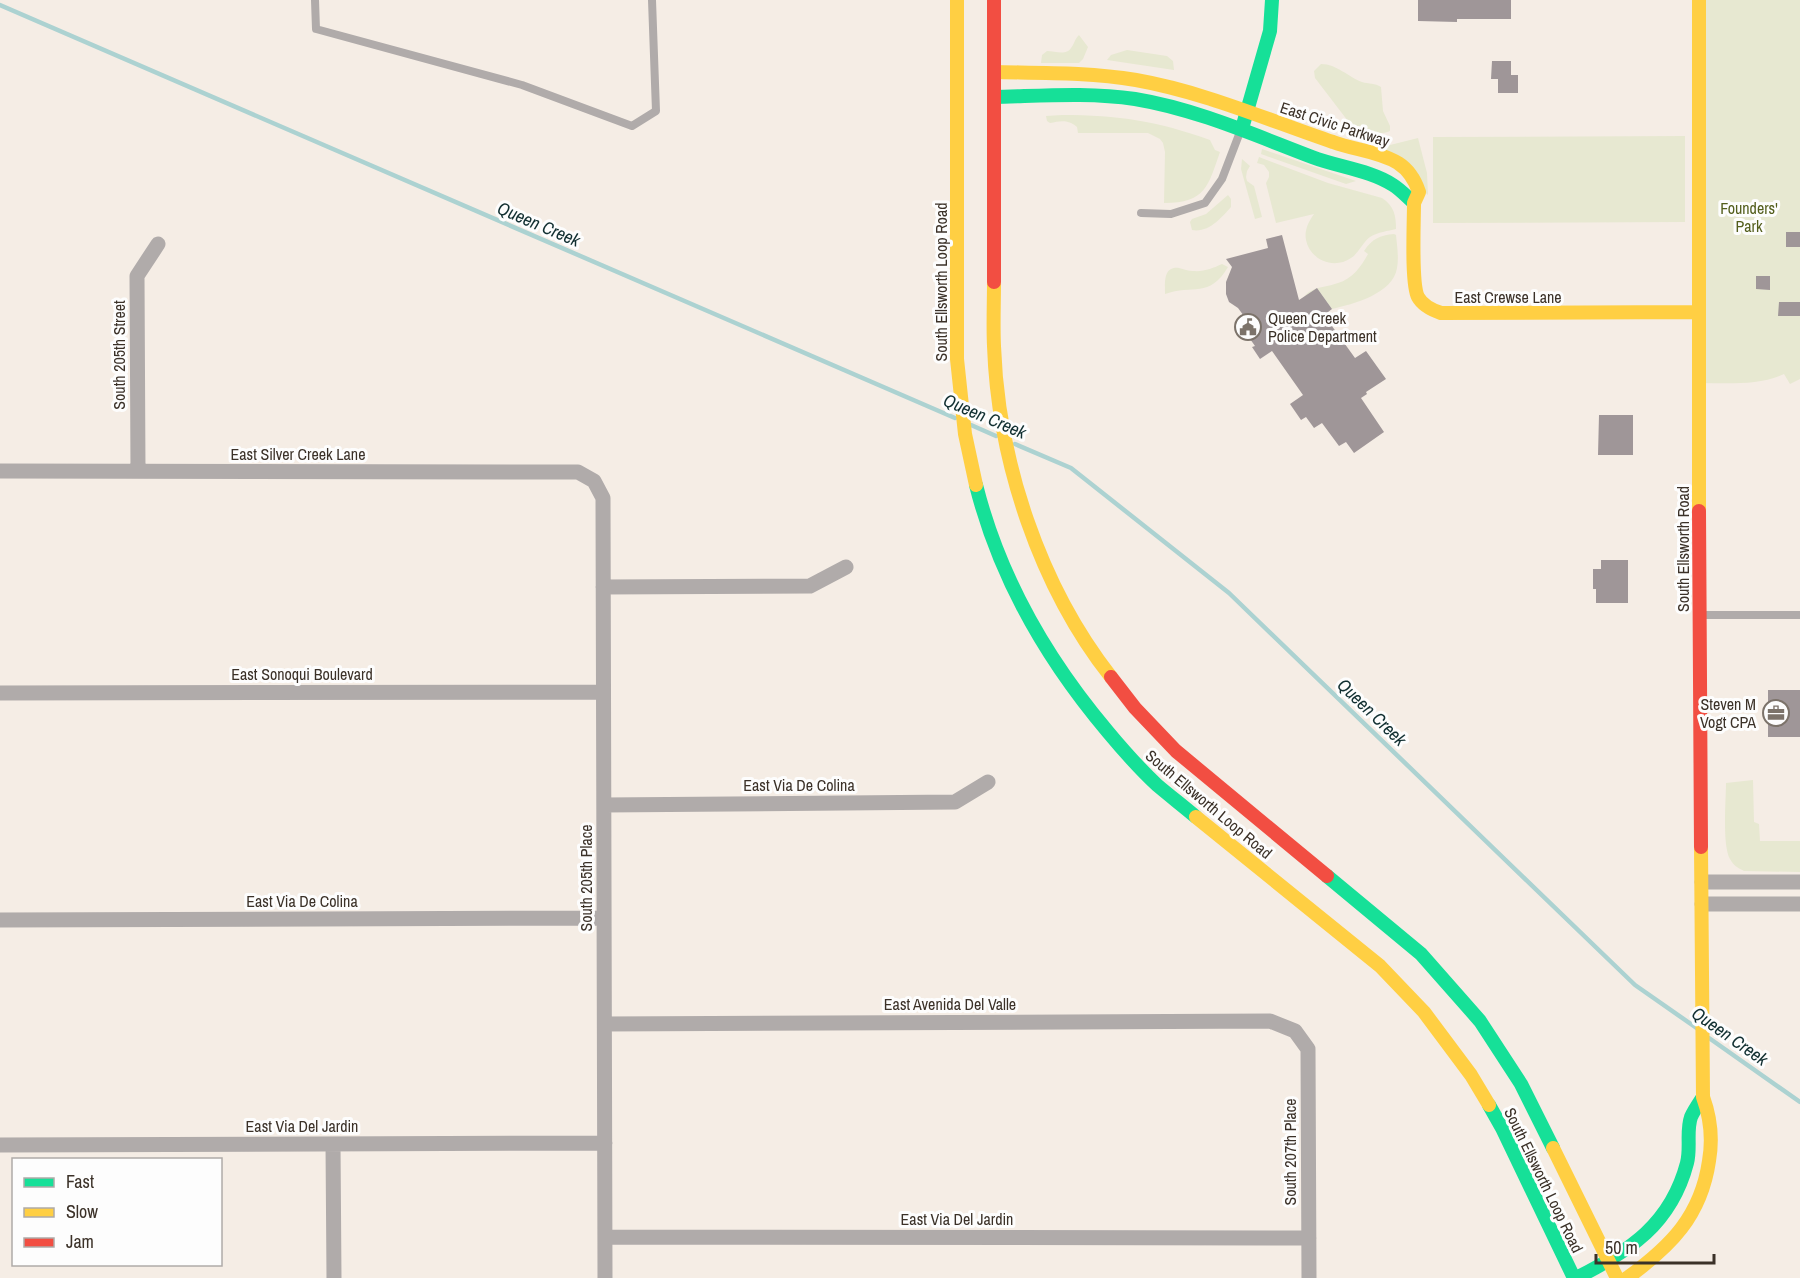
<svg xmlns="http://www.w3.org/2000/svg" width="1800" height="1278" font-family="'Archivo Narrow',sans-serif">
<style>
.green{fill:#e7e8d1}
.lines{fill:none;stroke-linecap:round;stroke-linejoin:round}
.stream{stroke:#acd2d1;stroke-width:4.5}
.building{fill:#9f9698}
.lane{stroke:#b0abaa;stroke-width:8}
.street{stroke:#b0abaa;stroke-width:15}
.fast{stroke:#16e098;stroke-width:14}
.slow{stroke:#ffcf43;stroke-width:14}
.jam{stroke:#f24e42;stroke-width:14}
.labels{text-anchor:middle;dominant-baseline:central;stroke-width:6;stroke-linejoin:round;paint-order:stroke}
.street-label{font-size:16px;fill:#3b3128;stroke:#fdfdfd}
.park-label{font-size:16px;fill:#535e1c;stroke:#fdfdfd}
.poi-label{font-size:16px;fill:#3b3128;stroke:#fdfdfd;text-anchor:start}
.water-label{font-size:18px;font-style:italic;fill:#112f31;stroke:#fdfdfd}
</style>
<rect width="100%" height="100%" fill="#f5ede5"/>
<path class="green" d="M1699,0H1800V379L1790,384L1784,374C1758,386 1727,383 1699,383Z
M1079,35L1088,47L1083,59L1079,63H1041L1042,55L1047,51C1055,51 1066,56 1071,48C1075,43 1074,40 1079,35Z
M1127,50L1167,56L1173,61L1174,70L1107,60L1111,55Z
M1321,64C1337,64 1348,77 1362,82C1369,84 1375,83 1381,87L1383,111L1390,126V131C1380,136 1360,132 1351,125L1315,78L1314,71Z
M1062,115C1119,115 1157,121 1210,140L1215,150L1220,152C1208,186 1206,203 1164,203L1165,152L1163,143L1160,139L1148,133H1078L1077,127C1068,119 1060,121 1050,123L1047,121L1046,116Z
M1685,136V222L1433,223V137Z
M1418,138L1427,173L1428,195L1378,148Z
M1262,149L1356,181L1346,184L1261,154Z
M1259,157L1328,183L1382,198C1394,206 1396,215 1396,229C1388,231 1378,232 1370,237C1362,243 1359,253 1351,258C1334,270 1310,260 1306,240C1304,230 1309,221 1314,214L1276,223L1266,183L1269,177V172L1264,165L1257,163Z
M1242,159L1250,166L1247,171L1246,177L1247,181L1254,186L1262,217L1255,219L1241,169Z
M1228,195L1231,199V207C1221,218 1209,233 1192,230L1190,222L1192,219L1206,214Z
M1394,234L1396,235C1397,245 1399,258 1397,268C1393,294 1353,304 1332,309L1317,288L1304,297C1312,286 1325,288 1338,283C1352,279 1361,267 1368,254L1364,251C1372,239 1380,235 1394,234Z
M1222,264L1228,267C1209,299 1193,284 1165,294C1165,283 1163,266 1179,268C1184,269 1188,271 1193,271C1204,272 1213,268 1222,264Z
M1753,780L1754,822L1759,824L1760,841H1800V872L1744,871C1738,868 1733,865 1730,859C1722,845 1726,800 1726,783Z"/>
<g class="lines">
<path class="stream" d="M0,5L955,418
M971,425L996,436
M1015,444L1071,468L1229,593L1635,985L1698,1029
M1709,1038L1800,1102"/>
</g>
<path class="building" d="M1418,0H1511V19H1457V22L1418,21Z
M1492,61H1511V75H1518V93H1498V79H1491Z
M1786,232H1800V247H1786Z
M1282,235L1299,300L1317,288L1332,309L1324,315L1355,358L1366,351L1386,379L1366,392L1367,394L1361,398L1384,432L1354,453L1346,442L1339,446L1322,423L1314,428L1306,417L1301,420L1290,404L1303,395L1272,351L1260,359L1252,347L1255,346L1248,336L1255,331L1238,308L1229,302L1226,294V282L1232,267L1226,259L1268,248L1266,239Z
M1756,276H1770V290L1756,289Z
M1779,302H1800V316H1778Z
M1599,415H1633V455H1598Z
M1601,560H1628V603H1596V589H1593V569H1601Z
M1768,690H1800V737H1768Z"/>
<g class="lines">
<path class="lane" d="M315,0L316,29L522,85L632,126L656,111L652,0
M1141,213L1171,214L1205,203L1222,179L1240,132
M1701,615H1800"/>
<path class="street" d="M0,471L578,472L594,481L603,498L605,1278
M138,471L137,276L158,244
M603,587L810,586L846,567
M0,693L603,692
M604,805L955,802L988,782
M1702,882H1800
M1702,904H1800
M0,920L604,918
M605,1024L1270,1021L1295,1031L1308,1049L1309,1278
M333,1144L334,1278
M0,1145L605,1143
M605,1237L1309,1238"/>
<path class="fast" d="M994,97C1041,96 1088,92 1135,99C1196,109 1254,135 1312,157C1338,167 1370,170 1393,185C1401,190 1407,197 1414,203
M1243,125L1270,31L1272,0
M976,485C999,576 1047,660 1108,732C1123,750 1140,769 1157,785C1170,796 1183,806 1196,817
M1327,876L1421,954L1480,1021L1521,1084L1553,1148
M1489,1105L1502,1128L1574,1278
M1576,1278C1630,1251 1671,1224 1687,1163C1691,1148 1686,1131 1691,1117C1694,1110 1699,1103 1703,1097"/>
<path class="slow" d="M957,0V359L965,434L976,485
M1699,0V511
M994,72C1041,73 1089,72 1136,80C1204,92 1268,120 1333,142C1354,150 1378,151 1398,163C1409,170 1415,180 1419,192L1414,203
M1414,203C1414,222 1411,284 1418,297C1423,306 1432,310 1441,313L1699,312
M994,282C994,304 993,325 994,346C998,461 1040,587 1111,677
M1196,817L1380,966L1424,1012L1471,1075L1489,1105
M1553,1148L1617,1278
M1627,1278C1671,1246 1701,1216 1709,1161C1713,1138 1711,1119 1703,1097L1701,847"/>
<path class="jam" d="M994,0V282
M1699,511L1701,847
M1111,677L1135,708L1176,751L1327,876"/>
</g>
<defs>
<symbol id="civic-ring" viewBox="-11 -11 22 22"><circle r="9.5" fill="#fdfdfd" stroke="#7c736a" stroke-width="1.5"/><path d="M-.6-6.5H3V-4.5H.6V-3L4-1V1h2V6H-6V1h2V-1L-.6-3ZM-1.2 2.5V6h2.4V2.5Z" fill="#7c736a"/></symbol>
<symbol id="office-ring" viewBox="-11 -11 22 22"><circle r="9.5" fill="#fdfdfd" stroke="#7c736a" stroke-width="1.5"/><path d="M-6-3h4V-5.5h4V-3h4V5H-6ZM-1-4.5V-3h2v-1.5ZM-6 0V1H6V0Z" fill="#7c736a"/></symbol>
</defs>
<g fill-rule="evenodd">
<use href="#civic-ring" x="1233" y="312" width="30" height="30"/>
<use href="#office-ring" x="1761" y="698" width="30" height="30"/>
</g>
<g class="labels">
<g class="street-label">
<text transform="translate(1335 124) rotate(18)">East Civic Parkway</text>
<text transform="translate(941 282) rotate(-90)">South Ellsworth Loop Road</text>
<text x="1508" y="297">East Crewse Lane</text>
<text transform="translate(119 355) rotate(-90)">South 205th Street</text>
<text x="298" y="454">East Silver Creek Lane</text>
<text transform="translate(1683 549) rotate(-90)">South Ellsworth Road</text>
<text x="302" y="674">East Sonoqui Boulevard</text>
<text x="799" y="785">East Via De Colina</text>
<text transform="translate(1209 804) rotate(40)">South Ellsworth Loop Road</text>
<text transform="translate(586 878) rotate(-90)">South 205th Place</text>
<text x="302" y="901">East Via De Colina</text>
<text x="950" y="1004">East Avenida Del Valle</text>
<text x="302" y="1126">East Via Del Jardin</text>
<text transform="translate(1290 1152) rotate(-90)">South 207th Place</text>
<text transform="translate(1544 1180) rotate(64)">South Ellsworth Loop Road</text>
<text x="957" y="1219">East Via Del Jardin</text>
</g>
<g class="park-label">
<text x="1749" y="208">Founders'<tspan x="1749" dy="18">Park</tspan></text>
</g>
<g class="poi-label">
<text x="1268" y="318">Queen Creek<tspan x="1268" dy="18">Police Department</tspan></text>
<text x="1756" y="704" text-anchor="end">Steven M<tspan x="1756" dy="18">Vogt CPA</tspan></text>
</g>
<g class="water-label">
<text transform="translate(539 224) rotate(23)">Queen Creek</text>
<text transform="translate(985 416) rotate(23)">Queen Creek</text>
<text transform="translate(1372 712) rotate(44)">Queen Creek</text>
<text transform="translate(1730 1036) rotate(35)">Queen Creek</text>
</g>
</g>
<rect x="12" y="1158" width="210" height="108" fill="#fdfdfd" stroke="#afaba8" stroke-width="1.5"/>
<rect x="24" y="1178" width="30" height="9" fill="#16e098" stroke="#afaba8" stroke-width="1.5"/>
<text x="66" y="1188" font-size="18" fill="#3b3128">Fast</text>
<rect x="24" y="1208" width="30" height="9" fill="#ffcf43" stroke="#afaba8" stroke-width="1.5"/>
<text x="66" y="1218" font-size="18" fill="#3b3128">Slow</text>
<rect x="24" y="1238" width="30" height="9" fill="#f24e42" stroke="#afaba8" stroke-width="1.5"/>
<text x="66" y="1248" font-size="18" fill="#3b3128">Jam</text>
<path d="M1596 1254v9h118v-9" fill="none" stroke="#3b3128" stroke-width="3"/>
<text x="1605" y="1254" font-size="18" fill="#3b3128" stroke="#fdfdfd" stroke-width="4.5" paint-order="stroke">50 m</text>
</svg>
